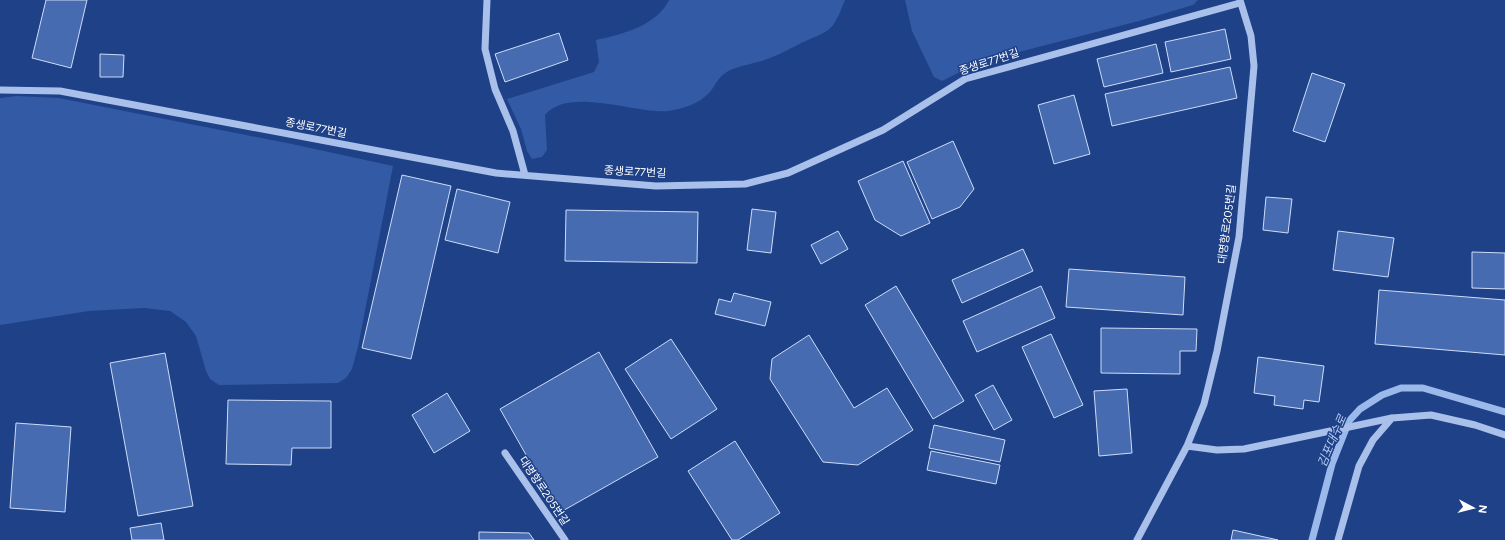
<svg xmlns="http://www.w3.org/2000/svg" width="1505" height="540" font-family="Figtree,'Noto Sans KR',sans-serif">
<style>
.green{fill:#325aa5}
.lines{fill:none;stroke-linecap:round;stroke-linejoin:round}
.stream{stroke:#9cb9ec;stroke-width:7}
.building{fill:#476bb0;stroke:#cddcf8}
.minor{stroke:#a9c0eb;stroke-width:7}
.labels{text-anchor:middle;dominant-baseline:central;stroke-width:3;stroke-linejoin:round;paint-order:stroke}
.street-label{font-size:11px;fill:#fff;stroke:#1f4188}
.water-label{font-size:12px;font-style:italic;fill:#b4caf2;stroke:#1f4188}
</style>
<rect width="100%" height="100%" fill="#1f4188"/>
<path class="green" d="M669,0H845C842,7 839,16 835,22C829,33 818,35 808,40C790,48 777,57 758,62C747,65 733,67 724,74C717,79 714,88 709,93C699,104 682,109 668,111C635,114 569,86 545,115L547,150L542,157L532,159L527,151L521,129L507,99L594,72L599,62L596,40C623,34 656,26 669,0Z
M905,0H1198L1193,5L1139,21L1003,56L976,64L942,81L934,77L912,31Z
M17,96L59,98L292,144L393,166L358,347L352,369L346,378L338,383L219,385L210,379L206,371L196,336L186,322L170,311L144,308L89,311L0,325V98Z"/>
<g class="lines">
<path class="stream" d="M1312,540L1332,464L1349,421L1360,409L1382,395L1401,388H1423L1505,412"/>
</g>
<path class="building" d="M46,0H87L71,68L32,58Z
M1225,29L1231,59L1171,72L1165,42Z
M559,33L568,60L505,82L495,54Z
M1156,44L1163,73L1104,87L1097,59Z
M100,54L124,55L123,77H100Z
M1230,67L1237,98L1112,126L1105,94Z
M1312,73L1345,84L1325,142L1293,131Z
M1074,95L1090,154L1054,164L1038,105Z
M953,141L974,189L960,207L932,219L907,162Z
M903,161L930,223L901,236L875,220L858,181Z
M402,175L451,186L411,359L362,348Z
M457,189L510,202L498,253L445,240Z
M1266,197L1292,199L1288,233L1263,230Z
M752,209L776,212L771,253L747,250Z
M566,210L698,212L697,263L565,261Z
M838,231L848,249L821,264L811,245Z
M1338,231L1394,238L1388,277L1333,270Z
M1023,249L1033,271L962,303L952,280Z
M1472,252L1505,253V289L1472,288Z
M1069,269L1185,277L1183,315L1066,307Z
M896,286L964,401L933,419L865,305Z
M1041,286L1055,318L977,352L963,321Z
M1379,290L1505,300V355L1375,344Z
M734,293L771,302L765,326L715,314L719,299L731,302Z
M1101,328L1197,329L1196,351H1180V374L1101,373Z
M1051,334L1083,405L1054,418L1022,347Z
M809,335L854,408L887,388L913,430L858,465L823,462L770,379L772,359Z
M671,339L717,409L671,439L625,369Z
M599,352L658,457L559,513L500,409Z
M165,353L193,506L138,516L110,363Z
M1258,357L1324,366L1319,402L1304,400L1303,409L1274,405L1275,396L1254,393Z
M993,385L1012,420L994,430L975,395Z
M1127,389L1132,453L1099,456L1094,391Z
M447,393L470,431L434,453L412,415Z
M228,400L331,401V448H292L291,465L226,464Z
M16,423L71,427L65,512L10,508Z
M934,425L1005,440L1000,462L929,448Z
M735,441L780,513L738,540H732L688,471Z
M931,451L1000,465L996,484L927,470Z
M161,523L164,540H132L130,528Z
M1233,530L1278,540H1231Z
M479,532L529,533L534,540H479Z"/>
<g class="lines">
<path class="minor" d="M487,0L485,49L495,89L513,131L525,175
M0,90L60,91L496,173L656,186L745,184L788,173L883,130L965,79L1240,3
M1187,446L1217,450L1244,449L1392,418L1431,415L1475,425L1505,435
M505,453L565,540
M1137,540L1187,446L1204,404L1217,351L1239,237L1254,66L1251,36L1240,0
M1338,540L1359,466L1373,440L1392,418"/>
</g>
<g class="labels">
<g class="street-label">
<text transform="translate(989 62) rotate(-18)">종생로77번길</text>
<text transform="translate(316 128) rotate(11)">종생로77번길</text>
<text transform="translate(635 172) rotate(3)">종생로77번길</text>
<text transform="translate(1227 224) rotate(-83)">대명항로205번길</text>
<text transform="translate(544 491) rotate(56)">대명항로205번길</text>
</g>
<g class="water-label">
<text transform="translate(1332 441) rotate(-67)">김포대수로</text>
</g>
</g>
<g transform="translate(1473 508) rotate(97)" stroke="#1f4188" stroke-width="3" paint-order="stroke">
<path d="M0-3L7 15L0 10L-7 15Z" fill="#ffffff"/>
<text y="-6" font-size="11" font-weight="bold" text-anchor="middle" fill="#ffffff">N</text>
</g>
</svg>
